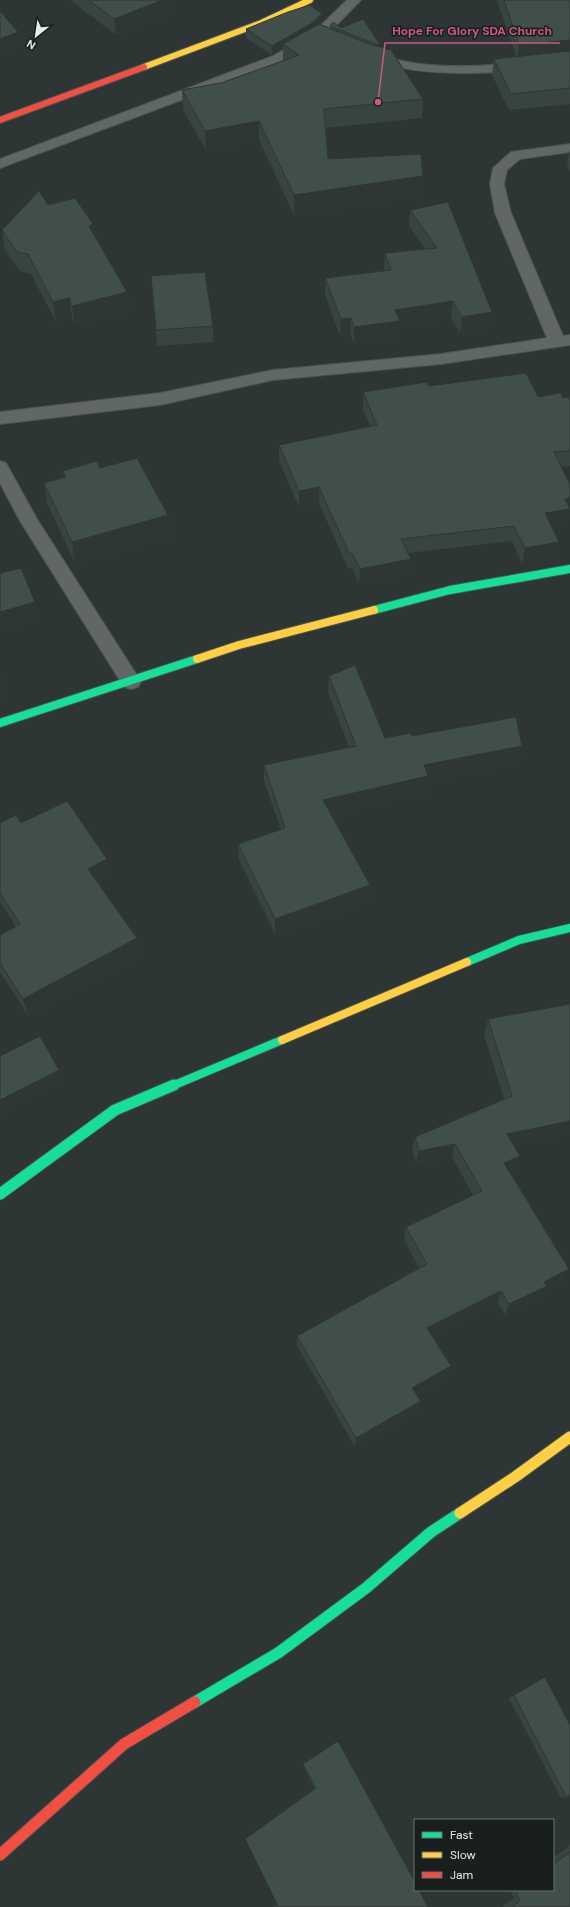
<svg xmlns="http://www.w3.org/2000/svg" width="570" height="1907" font-family="'DM Sans',sans-serif">
<style>
.lines{fill:none;stroke-linecap:round;stroke-linejoin:round}
.street-casing{stroke:#4c5352;stroke-width:2}
.fast-far1-casing{stroke:#4c5352;stroke-width:10}
.fast-casing{stroke:#4c5352;stroke-width:13}
.slow-far2-casing{stroke:#4c5352;stroke-width:8}
.slow-far1-casing{stroke:#4c5352;stroke-width:10}
.slow-casing{stroke:#4c5352;stroke-width:13}
.jam-far1-casing{stroke:#4c5352;stroke-width:8}
.jam-casing{stroke:#4c5352;stroke-width:13}
.street{fill:#616666;fill-rule:evenodd}
.fast-far1{stroke:#16e098;stroke-width:8}
.fast{stroke:#16e098;stroke-width:11}
.slow-far2{stroke:#ffcf43;stroke-width:6}
.slow-far1{stroke:#ffcf43;stroke-width:8}
.slow{stroke:#ffcf43;stroke-width:11}
.jam-far1{stroke:#f24e42;stroke-width:6}
.jam{stroke:#f24e42;stroke-width:11}
.wall{fill:#384440}
.shaded-wall{fill:#2e3734}
.building{fill:#414f4b;stroke:#2e3734}
.leader{fill:none;stroke:#cc5886;stroke-width:1.5}
.callout-dot{fill:#cc5886;stroke:#191f1e;stroke-width:1.5}
.callout-label{font-size:12px;text-anchor:middle;font-weight:bold;fill:#cc5886;stroke:#191f1e;stroke-width:3;stroke-linejoin:round;paint-order:stroke}
</style>
<rect width="100%" height="100%" fill="#2e3635"/>
<g class="lines">
<defs>
<path id="street" d="M347,0H361L323,39L283,62L0,168V159L273,56L313,33Z
M373,54C389,58 404,62 421,64C470,70 521,62 570,57V65C497,73 440,80 368,61L366,58L368,55Z
M570,144V152L520,159L507,170L504,184L511,213L563,336L570,335V345L441,364L273,380L160,405L0,424V412L160,393L273,370L441,354L547,338L495,213L490,184L493,168L511,152Z
M0,461L6,463L37,519L138,677L141,682L138,687L131,689L124,687L20,521L0,483Z"/>
<path id="fast-far1" d="M374,610L450,590L570,569
M0,723L197,659
M467,962L519,940L570,928
M172,1086L282,1040"/>
<path id="fast" d="M0,1194L115,1110L174,1085
M195,1702L278,1653L366,1588L431,1532L460,1513"/>
<path id="slow-far2" d="M144,67L261,23L310,0"/>
<path id="slow-far1" d="M197,659L239,645L374,610
M282,1040L467,962"/>
<path id="slow" d="M460,1513L515,1477L570,1437"/>
<path id="jam-far1" d="M0,120L144,67"/>
<path id="jam" d="M0,1855L124,1744L195,1702"/>
</defs>
<use href="#street" class="street-casing"/>
<use href="#fast-far1" class="fast-far1-casing"/>
<use href="#fast" class="fast-casing"/>
<use href="#slow-far2" class="slow-far2-casing"/>
<use href="#slow-far1" class="slow-far1-casing"/>
<use href="#slow" class="slow-casing"/>
<use href="#jam-far1" class="jam-far1-casing"/>
<use href="#jam" class="jam-casing"/>
<use href="#street" class="street"/>
<use href="#fast-far1" class="fast-far1"/>
<use href="#fast" class="fast"/>
<use href="#slow-far2" class="slow-far2"/>
<use href="#slow-far1" class="slow-far1"/>
<use href="#slow" class="slow"/>
<use href="#jam-far1" class="jam-far1"/>
<use href="#jam" class="jam"/>
</g>
<path class="wall" d="M70,0H170L171,13L116,35Z
M497,0H570V104L509,110L492,75L494,59L516,56Z
M321,23L320,24L330,28V26L341,28L381,46V47L423,99L422,118L325,128L328,159L422,195L294,215L259,140L206,150L183,110L182,90L221,83L283,61V48L272,55L246,38V29Z
M570,149V173L567,165Z
M448,202L490,328L460,333L451,318L400,325L399,338L354,344L350,334L340,336L325,295V278L385,271L384,269L385,253L425,249L409,226L410,210Z
M48,205L93,224L95,236L127,292L129,312L75,325L72,318L56,322L31,274L20,271L5,250L2,230Z
M151,276L213,326V342L157,346Z
M429,386L538,397L563,398L570,397V466L561,467L570,484V513H569L567,524L552,527L559,542L556,558L522,564L512,541L408,553L409,574L359,584L352,568L348,569L319,503L299,507L279,461V445L370,426L363,409V392Z
M100,468L168,515L170,536L75,563L47,503L44,483L64,477L63,471Z
M329,676L385,738L412,736L522,746L518,763L428,780L426,792L331,814L370,885L369,901L275,934L239,860L238,844L281,830L264,781V765L349,747L328,693Z
M0,823H21L110,877L98,883L140,955L28,1015L0,972V935L16,927L0,902Z
M570,1004V1134L514,1145L516,1170L510,1172L569,1269L563,1281L545,1290L541,1298L505,1315L497,1302L432,1334L447,1376L416,1394L421,1401L418,1410L355,1447L297,1346V1336L419,1268L404,1240L406,1227L473,1195L452,1157L416,1164L412,1151L415,1137L504,1099L484,1035L488,1019Z
M540,1680L566,1797L561,1798L509,1698Z
M303,1764L428,1907H273L277,1904L315,1789L303,1766Z
M570,1845V1907H502L514,1898L510,1891L511,1890H553V1858Z"/>
<path class="shaded-wall" d="M162,0H170L171,13L116,35L114,19Z
M322,14L321,23L312,32L283,44V48L272,55V46Z
M18,32L20,47L0,56V39Z
M570,40V56L517,61L519,45Z
M259,121V140L206,150L205,131Z
M423,176L422,195L294,215V195Z
M93,224L96,244L89,226Z
M127,292L129,312L75,325L72,306Z
M69,298L72,318L56,322L53,302Z
M453,301L451,318L400,325L399,338L354,344V327L395,310Z
M492,312L490,328L460,333L462,317Z
M351,318L350,334L340,336L341,319Z
M319,487V503L299,507V491Z
M570,498V513H569L567,524L542,529L545,513L565,499Z
M168,515L170,536L75,563L72,542Z
M559,542L556,558L522,564L525,548Z
M411,559L409,574L359,584L360,569Z
M35,602L39,620L0,632V612Z
M2,679L7,697L0,700V680Z
M522,746L518,763L428,780L426,792L322,816L323,800L424,765Z
M107,859L110,877L92,886L88,869Z
M370,885L369,901L275,934V919Z
M137,938L140,955L28,1015L23,999Z
M59,1070L63,1081L0,1114V1100Z
M570,1121V1134L503,1147L507,1134Z
M455,1144L452,1157L416,1164L419,1151Z
M520,1156L516,1170L500,1177L504,1163Z
M569,1269L563,1281L545,1290L541,1298L505,1315L509,1304L544,1282Z
M501,1291L497,1302L424,1338L427,1328Z
M451,1366L447,1376L410,1397L412,1388Z
M421,1401L418,1410L355,1447L356,1438Z"/>
<path class="building" d="M89,0H162L114,19Z
M504,0H570V40L519,45Z
M310,5L322,14L312,23L272,46L246,29L288,12Z
M0,11L18,32L0,39Z
M363,19L381,46L330,26L333,22L341,28Z
M319,24L366,43L391,50L423,99L324,109L328,159L421,154L423,176L294,195L259,121L205,131L182,90L221,83L299,55L283,44Z
M570,51V88L511,94L494,59Z
M39,191L48,205L75,198L93,224L89,226L127,292L72,306L69,298L53,302L28,254L17,252L2,230Z
M448,202L492,312L462,317L453,301L395,310L400,321L354,327L351,318L341,319L325,278L391,270L385,253L437,248L410,210Z
M205,272L213,326L156,330L151,276Z
M526,373L538,397L561,393L563,398L570,397V451L554,452L570,484V498L565,499L570,509L545,513L559,542L525,548L514,526L401,539L411,559L360,569L352,553H349L319,487L299,491L279,445L377,425L363,392L427,382L429,386Z
M137,458L168,515L72,542L44,483L66,477L63,471L97,461L100,468Z
M21,568L35,602L0,612V573Z
M355,665L385,738L410,733L412,736L516,717L522,746L424,765L428,776L323,800L370,885L275,919L238,844L285,828L264,765L356,746L329,676Z
M0,676L2,679L0,680Z
M67,801L107,859L88,869L137,938L23,999L0,963V935L20,924L0,893V823L16,815L21,823Z
M570,1004V1121L507,1134L520,1156L504,1163L569,1269L544,1282L547,1286L509,1304L501,1291L427,1328L451,1366L412,1388L421,1401L356,1438L297,1336L427,1264L406,1227L482,1191L455,1144L419,1151L415,1137L512,1096L488,1019Z
M40,1036L59,1070L0,1100V1056Z
M545,1677L570,1725V1795L566,1797L514,1695Z
M338,1741L415,1882V1890H419L428,1907H277L278,1906L245,1839L316,1788L303,1764Z
M570,1852V1907H512L520,1901L516,1893L520,1890H553V1865Z"/>
<path class="leader" d="M378 102L385 43H560"/>
<circle class="callout-dot" cx="378" cy="102" r="4"/>
<g class="callout-label">
<text x="472" y="35">Hope For Glory SDA Church</text>
</g>
<rect x="414" y="1819" width="140" height="72" fill="#191f1e" stroke="#6a7170"/>
<rect x="422" y="1832" width="20" height="6" fill="#16e098" stroke="#6a7170"/>
<text x="450" y="1839" font-size="12" fill="#e4ecec">Fast</text>
<rect x="422" y="1852" width="20" height="6" fill="#ffcf43" stroke="#6a7170"/>
<text x="450" y="1859" font-size="12" fill="#e4ecec">Slow</text>
<rect x="422" y="1872" width="20" height="6" fill="#f24e42" stroke="#6a7170"/>
<text x="450" y="1879" font-size="12" fill="#e4ecec">Jam</text>
<g transform="translate(36 36) rotate(210)" stroke="#191f1e" stroke-width="3" paint-order="stroke">
<path d="M0-3L7 15L0 10L-7 15Z" fill="#e4ecec"/>
<text y="-6" font-size="11" font-weight="bold" text-anchor="middle" fill="#e4ecec">N</text>
</g>
</svg>
